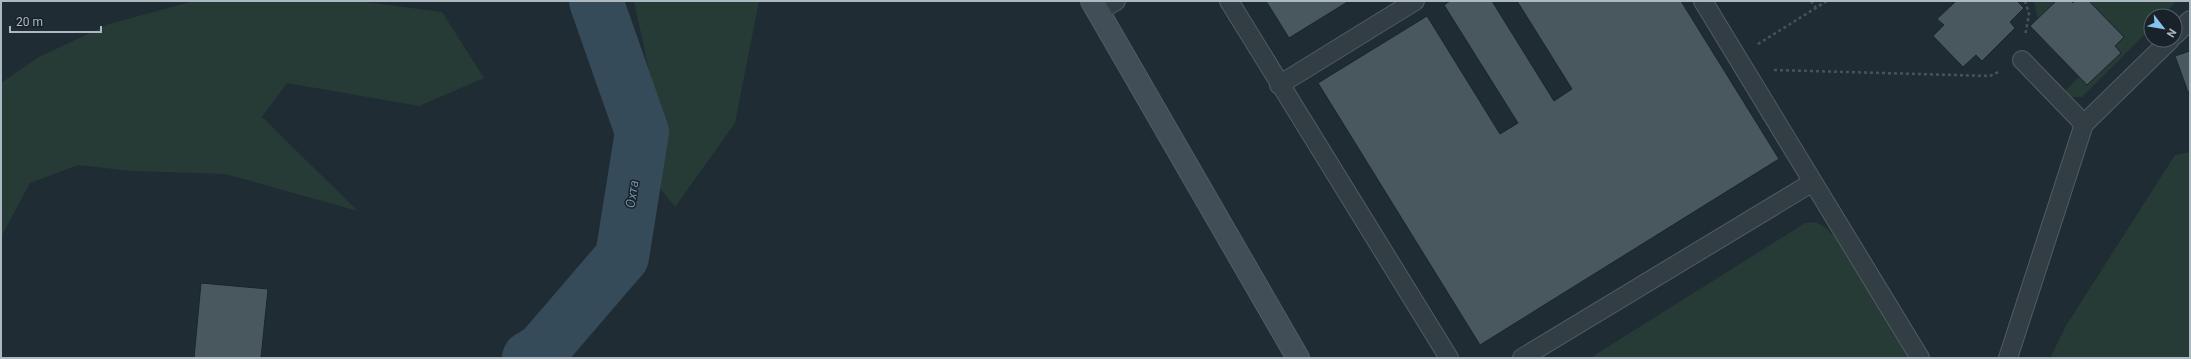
<svg xmlns="http://www.w3.org/2000/svg" width="2191" height="359" font-family="Roboto,sans-serif">
<style>
.green{fill:#263a36}
.lines{fill:none;stroke-linecap:round;stroke-linejoin:round}
.river{stroke:#354b5a;stroke-width:54}
.building{fill:#49575f;stroke:#1b252b}
.service-casing{stroke:#515c62;stroke-width:20}
.secondary-casing{stroke:#515c62;stroke-width:24}
.path{stroke:#445654;stroke-width:2.5;stroke-dasharray:3 3;stroke-linecap:butt}
.service{stroke:#333e44;stroke-width:18}
.secondary{stroke:#424e57;stroke-width:22}
.labels{text-anchor:middle;dominant-baseline:central;stroke-width:3;stroke-linejoin:round;paint-order:stroke}
.water-label{font-size:13px;font-style:italic;fill:#7090a3;stroke:#192229}
</style>
<rect width="100%" height="100%" fill="#202c33"/>
<path class="green" d="M194,1H358L442,12L484,78L419,106L287,83L262,117L358,211L225,174L132,171L78,165L30,183L1,237V83L39,57L109,24Z
M634,1H759L735,123L675,207L655,182L662,131Z
M2034,1H2056L2038,19Z
M2089,1H2177L2162,16H2151V28L2082,97H2068L2065,91L2079,77L2087,85L2121,53L2115,46L2124,37Z
M2190,152V358H2050L2067,324L2175,155Z
M1816,222L1827,229L1839,242L1909,358H1590L1805,223Z"/>
<g class="lines">
<path class="river" d="M529,358L542,350L622,257L642,132L596,1"/>
</g>
<path class="building" d="M1266,1H1349L1289,38Z
M1450,1H1492L1554,101L1572,89L1517,1H1681L1779,159L1480,345L1318,83L1427,16L1500,134L1518,123L1444,5Z
M1956,1H2017L2024,8L2010,22L2015,28L1982,61L1976,55L1963,67L1933,36L1944,25L1937,19Z
M2056,1H2071L2073,3L2075,1H2089L2124,37L2115,46L2121,53L2087,85L2030,26Z
M2190,51V92H2188L2175,56Z
M201,283L268,289L261,358H194Z"/>
<g class="lines">
<defs>
<path id="service" d="M1229,1L1449,358
M1703,1L1920,358
M1098,12L1116,1
M2175,35L2190,20
M2022,60L2084,124
M1279,85L1415,1
M1522,358L1813,182
M2008,358L2084,124L2170,40"/>
<path id="secondary" d="M1092,1L1298,358"/>
</defs>
<use href="#service" class="service-casing"/>
<use href="#secondary" class="secondary-casing"/>
<path class="path" d="M1811,1L1816,8
M2025,1L2029,14L2025,36
M1758,44L1827,1
M1774,70L1990,76L2000,71"/>
<use href="#service" class="service"/>
<use href="#secondary" class="secondary"/>
</g>
<g class="labels">
<g class="water-label">
<text transform="translate(632 194) rotate(-81)">Охта</text>
</g>
</g>
<rect width="2191" height="359" fill="none" stroke="#adb9c1" stroke-width="4"/>
<g transform="translate(2163 28) rotate(121)"><circle r="19" fill="#192229" stroke="#545e66"/>
<path d="M0-3L7 15L0 10L-7 15Z" fill="#85c2ef"/>
<text y="-6" font-size="11" font-weight="bold" text-anchor="middle" fill="#adb9c1">N</text>
</g>
<path d="M10 26v6h91v-6" fill="none" stroke="#adb9c1" stroke-width="2"/>
<text x="16" y="26" font-size="12" fill="#adb9c1" stroke="#192229" stroke-width="3" paint-order="stroke">20 m</text>
</svg>
